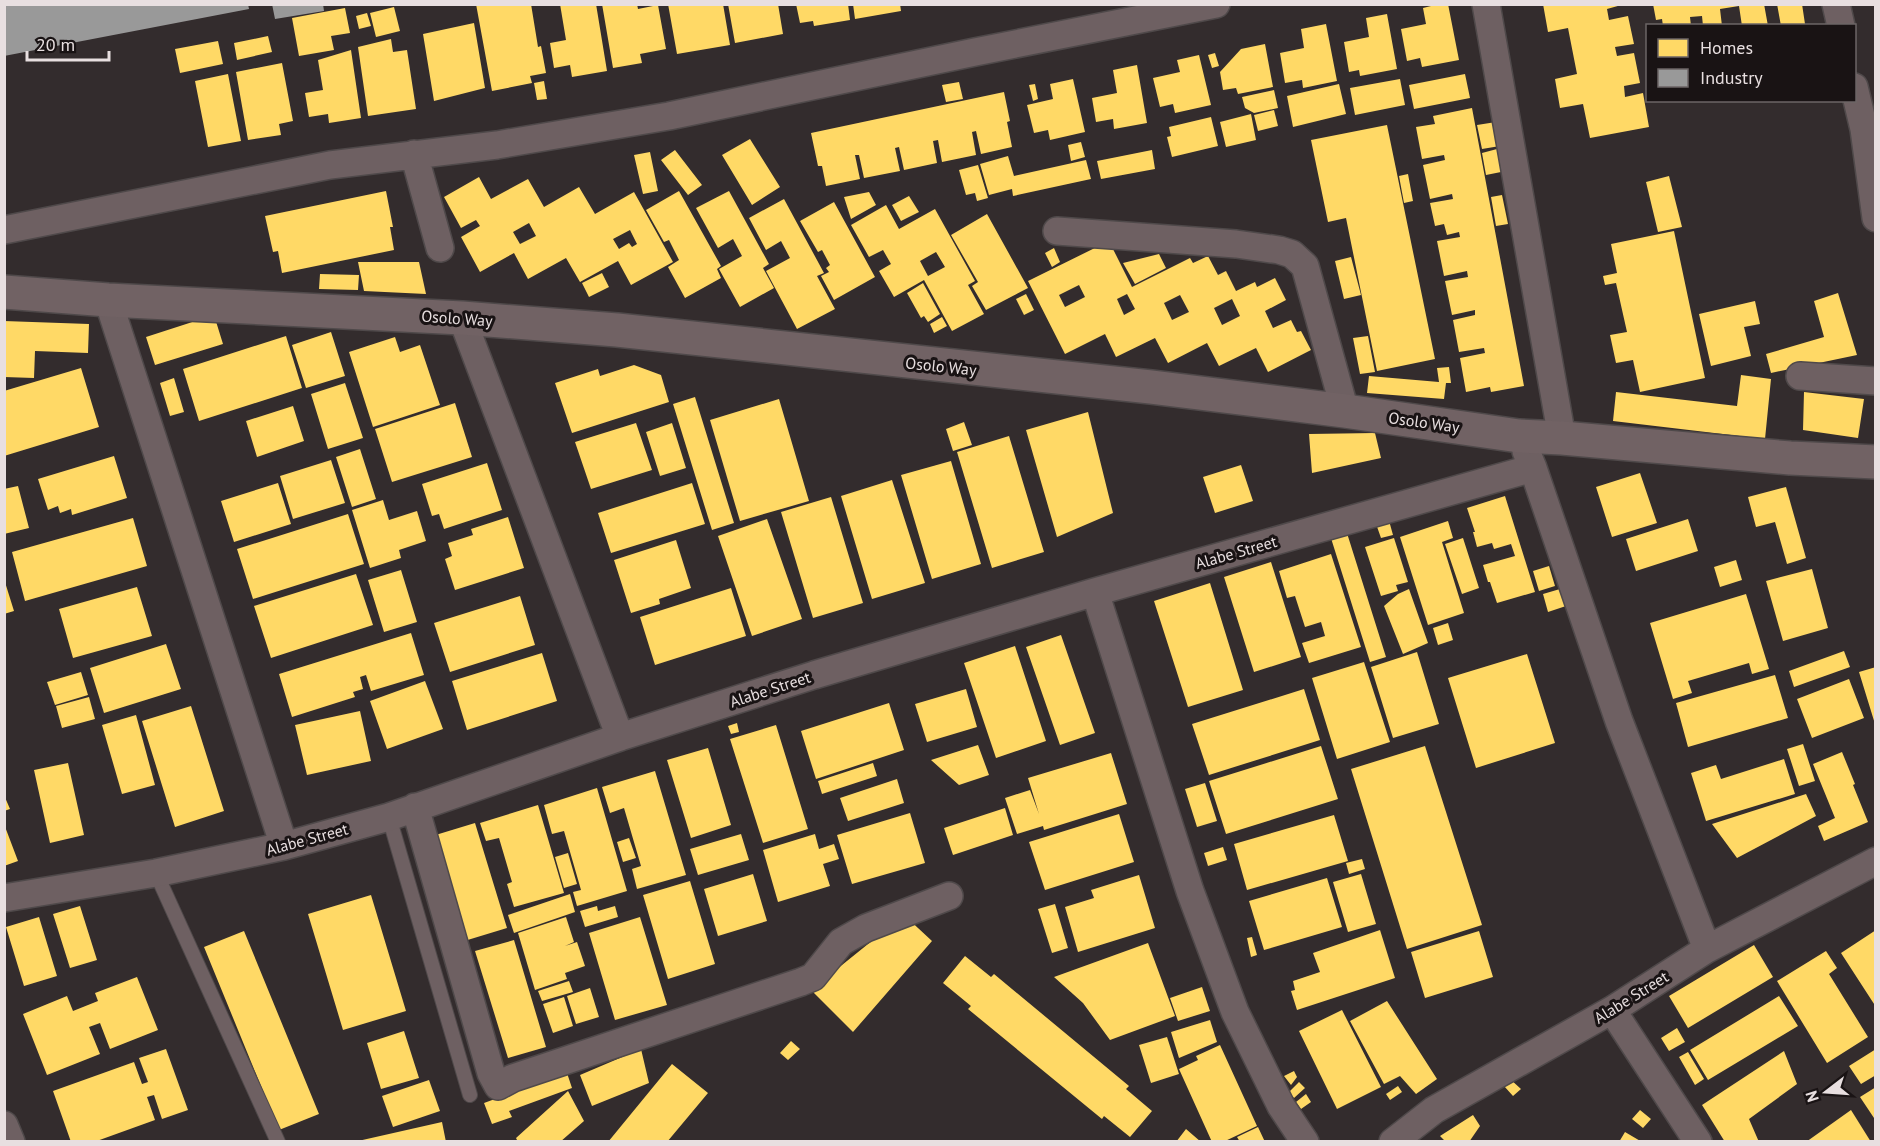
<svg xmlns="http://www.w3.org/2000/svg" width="1880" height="1146" font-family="'PT Sans',sans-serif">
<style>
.homes{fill:#ffd966;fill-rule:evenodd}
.industry{fill:#999}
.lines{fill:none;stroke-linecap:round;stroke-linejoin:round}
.service-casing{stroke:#4f494a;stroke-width:16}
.minor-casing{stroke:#4f494a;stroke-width:30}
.secondary-casing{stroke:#4f494a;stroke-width:36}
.service{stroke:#6e6062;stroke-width:14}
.minor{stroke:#6e6062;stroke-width:27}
.secondary{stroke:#716264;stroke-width:33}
.labels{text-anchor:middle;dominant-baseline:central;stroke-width:6;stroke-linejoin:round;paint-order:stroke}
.street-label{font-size:16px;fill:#e8dfe0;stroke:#191314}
</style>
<rect width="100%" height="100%" fill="#332c2d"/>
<path class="homes" d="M476,4H531L538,47L541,46L546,73L530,76L532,83L492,91Z
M560,4H596L607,71L572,77L570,65L554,68L550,43L566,40Z
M602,4H637L638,9L658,5L666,49L640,54L642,63L613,68Z
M668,4H723L730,45L677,54Z
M728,4H778L783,34L735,43Z
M796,4H848L850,20L814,26L813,21L800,23Z
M853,4H900L901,11L855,19Z
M1439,4H1448L1459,60L1422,67L1420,58L1407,61L1401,29L1426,24L1423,8Z
M1543,4H1625L1607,9L1609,20L1628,16L1634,44L1615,47L1617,56L1634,53L1640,83L1624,86L1625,97L1643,93L1649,127L1590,138L1583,104L1560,108L1555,79L1577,74L1568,28L1548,32Z
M1653,4H1764L1768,26H1742L1739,6L1720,9L1722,26H1703L1702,16L1690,17L1691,26H1663L1662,19L1656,20Z
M1777,4H1802L1805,24L1781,26Z
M394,7L400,31L376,37L370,13Z
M345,8L350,33L331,36L334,50L299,56L292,18Z
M367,13L371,26L359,29L356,16Z
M1387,14L1397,69L1360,76L1359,70L1349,72L1344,42L1369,37L1366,18Z
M474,23L485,88L434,101L423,34Z
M1326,24L1337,81L1303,88L1302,80L1285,83L1280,53L1304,48L1301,29Z
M268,36L272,52L237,60L234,43Z
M391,39L393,52L407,50L416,109L368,116L358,47Z
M218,41L223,64L180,73L175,49Z
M1265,44L1273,87L1238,94L1236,88L1223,90L1220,72L1241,49Z
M351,50L361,118L329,123L328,114L309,117L305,93L323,90L318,60Z
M1215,53L1219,66L1212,68L1208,55Z
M1199,55L1211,105L1175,113L1173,104L1160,107L1153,78L1180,72L1177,60Z
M282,63L293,121L279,124L281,135L248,140L236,72Z
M1137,65L1147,123L1114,129L1113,119L1096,122L1092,98L1117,93L1113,70Z
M228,74L241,141L208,147L195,81Z
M1465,74L1470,98L1414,109L1409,85Z
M1073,79L1085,132L1050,140L1048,130L1034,133L1027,105L1053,99L1050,84Z
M1400,79L1405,105L1355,115L1350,88Z
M544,81L547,99L537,100L534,83Z
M959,82L963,99L946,102L942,85Z
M1035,84L1038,99L1033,101L1029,85Z
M1339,84L1346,114L1293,127L1287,96Z
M1274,90L1278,108L1254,113L1245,108L1242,97Z
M1004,92L1010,121L1007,122L1012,147L981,154L976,131L972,132L976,155L942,162L938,140L933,141L937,163L904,170L899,147L895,148L900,171L864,178L859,155H855L860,179L826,186L822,166H818L811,133Z
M1472,108L1524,386L1491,392L1490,387L1466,392L1460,358L1485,353L1484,348L1459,352L1453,320L1475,315V310L1452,315L1445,281L1468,277L1467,271L1444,276L1437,241L1460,237L1459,232L1447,235L1444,224L1435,226L1430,203L1453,199L1452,194L1430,199L1423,165L1445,160L1444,155L1422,159L1416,127L1435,124L1433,116Z
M1274,110L1278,126L1258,131L1254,115Z
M1251,114L1256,140L1226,147L1220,122Z
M1211,117L1218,146L1172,157L1167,137L1171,136L1169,127Z
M1496,122L1500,146L1482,149L1477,125Z
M1387,125L1435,359L1377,371L1346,218L1328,222L1311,140Z
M750,139L780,187L752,205L722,155Z
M1081,142L1085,157L1071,161L1068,145Z
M1497,149L1501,172L1486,175L1482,153Z
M675,150L702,185L688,195L661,160Z
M1152,150L1155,169L1101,179L1097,161Z
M650,152L658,191L643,194L634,155Z
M1008,156L1014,176L1086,160L1091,179L1013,196L1012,189L989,195L980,164Z
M978,165L988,198L977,201L975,193L966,195L959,170Z
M1408,174L1413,201L1404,203L1399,176Z
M1669,176L1682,227L1658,232L1646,182Z
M479,177L491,199L528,179L544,207L579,187L595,214L634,192L673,262L631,285L618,261L580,282L566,258L528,279L514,253L480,272L461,237L480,226L476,220L461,228L444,197ZM529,223L536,236L520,244L513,232ZM630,230L637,244L632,247L629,243L619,249L613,239Z
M386,191L393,227H390L394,250L282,273L278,251L273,252L265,216Z
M679,191L721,266L717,269L721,278L685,298L668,267L679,260L669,240L664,242L646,210Z
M729,191L769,264L763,268L774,288L740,307L719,269L742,256L733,239L718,248L696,208Z
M869,192L876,205L851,219L844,197Z
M1502,195L1508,224L1496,226L1491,197Z
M909,196L919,212L901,221L892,205Z
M784,199L824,273L817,276L835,309L797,329L766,271L790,258L781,241L766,250L749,218Z
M834,202L875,277L834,300L821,276L829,272L826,268L830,265L822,250L818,252L800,221Z
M886,205L899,229L935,209L975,281L968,285L984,314L952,331L924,280L894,297L879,271L891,264L883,250L869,257L851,225ZM936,252L945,267L928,276L920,261Z
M987,214L1028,288L986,310L972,286L978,282L951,235Z
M1674,231L1705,378L1640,392L1633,360L1616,363L1610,335L1627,332L1616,283L1605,285L1603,276L1617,273L1611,244Z
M1109,241L1132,287L1190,258L1193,263L1208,256L1218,275L1226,271L1236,291L1255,282L1257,287L1275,278L1286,300L1265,311L1273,328L1291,320L1297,332L1301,331L1311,350L1268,372L1256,348L1219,366L1207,343L1168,363L1155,338L1116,357L1105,334L1065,354L1028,281ZM1079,285L1085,297L1065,307L1059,295ZM1127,294L1135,309L1124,315L1117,299ZM1180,295L1189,312L1172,320L1164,303ZM1232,299L1240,316L1222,325L1214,308Z
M1054,248L1060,262L1052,267L1045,253Z
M1159,254L1166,268L1135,284L1123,263Z
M1351,257L1361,295L1344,299L1335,261Z
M358,262H419L426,294L364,291Z
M602,273L609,287L589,297L582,283Z
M320,274L359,275L358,290L319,289Z
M923,283L940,314L928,322L924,316L921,318L907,293Z
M1838,293L1857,355L1771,373L1766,354L1824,337L1814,301Z
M1026,294L1034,310L1024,315L1016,299Z
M1755,301L1760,324L1744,327L1751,356L1711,366L1699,314Z
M214,315L223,344L155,365L146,337Z
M942,317L947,326L934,333L930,324Z
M4,321L89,324L88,353L35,351L34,378L4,377Z
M331,332L345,376L306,388L292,345Z
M286,336L302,388L199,421L183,369Z
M1368,336L1375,372L1360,374L1353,338Z
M395,337L400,352L420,345L440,405L373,427L349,352Z
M634,365L661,375L669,402L572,433L555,383L598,369L600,376Z
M1449,367L1451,383H1446L1444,399L1367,393L1369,376L1439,382L1437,368Z
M81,368L99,427L4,456V391Z
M1741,375L1771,379L1765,439L1613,421L1616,392L1737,406Z
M174,378L184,412L170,416L160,383Z
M345,383L363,438L328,449L311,394Z
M1804,392L1864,399L1858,438L1803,430Z
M695,397L734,523L712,530L673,404Z
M779,399L809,501L740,521L710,420Z
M455,403L472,457L392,482L375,429Z
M293,406L304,441L257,457L246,421Z
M1088,412L1113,513L1057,537L1026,430Z
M964,422L972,445L953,451L946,429Z
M636,423L652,470L591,489L575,442Z
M672,423L686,468L660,476L646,432Z
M1375,433L1381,458L1312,473L1309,434Z
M1009,436L1044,552L992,568L957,452Z
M360,449L376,499L352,507L336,457Z
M114,456L127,498L72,515L71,509L60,513L58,506L48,510L38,479Z
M331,460L345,503L293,519L280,476Z
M951,461L981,564L932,579L901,475Z
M487,463L502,510L444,529L439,514L432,516L422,484Z
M1241,465L1253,501L1215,513L1203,477Z
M1640,473L1657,523L1612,537L1596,487Z
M892,480L925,583L872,599L841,496Z
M278,483L291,524L234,542L221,501Z
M692,483L705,524L611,553L598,513Z
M18,486L29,528L4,534V489Z
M1786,487L1806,558L1787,564L1775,522L1756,527L1748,497Z
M1505,496L1535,592L1497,603L1490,582H1488L1483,565L1515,556L1511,544L1494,549L1492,543L1477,547L1473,532H1475L1467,508Z
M831,497L863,603L813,618L781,512Z
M383,500L389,520L417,511L426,541L399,550L401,558L370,568L352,510Z
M348,514L364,564L253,599L237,549Z
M508,517L524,568L455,590L445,559L452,556L448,543L473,535L471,529Z
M1388,517L1393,535L1381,538L1375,521Z
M133,518L147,566L25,601L12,552Z
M767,519L802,619L752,636L718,536Z
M1688,519L1698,551L1636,571L1626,539Z
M1448,521L1453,538L1442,542L1464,613L1428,625L1400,537Z
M1346,530L1386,657L1370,662L1330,535Z
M1394,538L1408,582L1396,585L1398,591L1381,596L1365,547Z
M1463,538L1479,588L1462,594L1445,544Z
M676,540L691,588L659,599L660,604L631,613L614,560Z
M1331,554L1361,647L1309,663L1302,643L1325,636L1321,622L1305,627L1295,596L1287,598L1279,571Z
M1736,560L1742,580L1720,587L1714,567Z
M1271,562L1301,657L1254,672L1224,577Z
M1549,566L1555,586L1539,591L1533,571Z
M1812,569L1828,628L1783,641L1766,581Z
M401,570L417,622L384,632L368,580Z
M356,574L373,625L271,658L254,606Z
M4,579L14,611L4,614Z
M1210,583L1243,690L1188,707L1154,601Z
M137,587L152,636L73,658L59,609Z
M731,588L746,636L655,665L640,617Z
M1409,589L1428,643L1403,654L1384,606L1398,594Z
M1560,589L1566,606L1548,612L1543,594Z
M1746,594L1769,669L1752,674L1749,663L1688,681L1692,693L1673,699L1650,623Z
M520,596L535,645L450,672L434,623Z
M1448,623L1453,640L1438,645L1433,628Z
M411,633L424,675L371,691L366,675L360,677L363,689L353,692L355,697L292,717L279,674Z
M1061,635L1095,733L1060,745L1026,647Z
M166,644L181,689L104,713L90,668Z
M1015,646L1046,741L996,758L964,663Z
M1844,651L1850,667L1794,687L1789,671Z
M1417,652L1439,724L1393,738L1371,667Z
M542,653L557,701L467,730L452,681Z
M1527,654L1555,743L1476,768L1448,678Z
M1364,662L1390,742L1337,759L1312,678Z
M1876,667V724H1875L1859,672Z
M81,672L88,695L55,705L47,682Z
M1775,675L1788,718L1688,747L1676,703Z
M1849,679L1864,718L1812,738L1797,699Z
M425,681L443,729L387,749L370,701Z
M966,689L977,727L927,742L915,704Z
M1304,689L1320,740L1209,775L1192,724Z
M89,697L95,719L62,728L56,706Z
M889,703L904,750L816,779L801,731Z
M191,706L224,811L175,827L142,721Z
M360,711L371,761L307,775L295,725Z
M136,715L155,785L122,794L102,725Z
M737,723L739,732L731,734L728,726Z
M776,725L808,829L763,843L730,739Z
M1803,744L1815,781L1799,786L1787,749Z
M978,745L989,775L959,785L931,760Z
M1321,746L1338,799L1226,834L1209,781Z
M1425,746L1482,925L1407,949L1351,769Z
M708,748L731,825L691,838L667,760Z
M1842,752L1855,784L1853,785L1868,822L1824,841L1818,826L1835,818L1813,764Z
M1111,753L1127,804L1044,830L1043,826L1017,834L1005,798L1030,790L1039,814L1028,778Z
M1784,759L1795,794L1706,821L1691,773L1716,765L1721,779Z
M68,763L84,835L50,843L34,770Z
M873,763L877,776L822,794L818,781Z
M655,771L686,875L637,889L632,869L641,866L624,808L610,813L602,787Z
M897,779L904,803L848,821L840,798Z
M1205,783L1217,821L1197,827L1185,789Z
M597,788L627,891L577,906L573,892L581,890L564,831L552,834L544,805Z
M1806,794L1816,816L1737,858L1712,824Z
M4,795L10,809L4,811Z
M538,805L564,893L514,907L507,884L512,882L499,838L486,841L480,823Z
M1005,808L1013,835L953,855L944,828Z
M910,813L925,863L852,884L837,835Z
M1119,814L1134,862L1045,890L1029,842Z
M1334,815L1348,861L1247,890L1234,844Z
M475,823L507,928L461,942L429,837Z
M4,824L18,861L4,866Z
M741,834L749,860L698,875L690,849Z
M815,834L819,849L834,844L839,859L823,864L830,886L778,902L763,850Z
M629,838L636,858L623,862L617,842Z
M1223,847L1227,860L1208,866L1204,853Z
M568,853L577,884L564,888L555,857Z
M1362,859L1365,869L1349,874L1346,863Z
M753,874L767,921L718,936L704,889Z
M1361,874L1376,924L1348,932L1333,882Z
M1139,875L1155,928L1078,952L1065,907L1094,898L1091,890Z
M1327,878L1342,927L1264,950L1249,901Z
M690,881L715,964L668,979L643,895Z
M570,894L575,912L514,933L508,915Z
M371,895L406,1011L343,1030L308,914Z
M1055,904L1068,948L1052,953L1038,909Z
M80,906L97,960L70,968L53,914Z
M597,906L598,911L615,906L618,917L585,927L580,911Z
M904,915L932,941L853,1032L811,990Z
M39,917L57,976L24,986L6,927Z
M566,917L574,942L565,946L577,942L585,966L565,973L567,979L535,990L518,933Z
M640,917L667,1005L615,1020L589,933Z
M1380,930L1395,978L1297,1010L1291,991L1295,990L1293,981L1320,972L1313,953Z
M1876,930V1007L1841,953Z
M244,931L319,1114L279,1130L204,947Z
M1479,931L1493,977L1425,998L1411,952Z
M1252,937L1257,955L1251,957L1247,938Z
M514,940L546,1047L508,1058L475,951Z
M1148,943L1175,1016L1110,1040L1083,1003L1054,977Z
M1754,945L1773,977L1688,1028L1669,996Z
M1826,951L1837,968L1829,974L1868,1037L1827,1063L1777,981Z
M965,956L991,977L994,974L1129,1086L1126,1089L1152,1111L1130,1137L1104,1116L1102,1119L968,1009L971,1006L943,983Z
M137,977L158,1030L110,1049L100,1023L89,1027L100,1054L47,1075L23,1014L67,996L73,1011L98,1001L95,993Z
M569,981L573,992L542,1001L538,991Z
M1202,987L1210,1011L1178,1021L1170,998Z
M590,988L599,1017L576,1024L567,996Z
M1779,996L1798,1026L1708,1080L1690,1050Z
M564,997L573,1026L553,1033L543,1004Z
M1387,1001L1437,1079L1416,1094L1400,1076L1384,1084L1350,1021Z
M1342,1010L1381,1087L1337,1109L1299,1031Z
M1210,1020L1217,1042L1179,1058L1171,1032Z
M1677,1028L1685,1042L1669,1051L1661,1038Z
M404,1031L419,1078L381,1089L367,1043Z
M1167,1037L1179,1074L1151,1083L1139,1045Z
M791,1041L800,1049L788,1060L780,1053Z
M1220,1045L1257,1126L1223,1142H1212L1179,1069L1198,1060L1196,1056Z
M166,1049L188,1110L162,1119L154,1095L147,1097L155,1120L94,1142H71L53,1091L134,1062L142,1084L148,1082L139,1058Z
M641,1049L649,1083L592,1106L580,1075Z
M1876,1049V1075L1861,1084L1849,1066Z
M1784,1051L1797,1084L1749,1119L1759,1142H1725L1702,1105Z
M1688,1052L1704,1079L1695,1085L1679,1057Z
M672,1064L708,1093L667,1142H608Z
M1294,1071L1297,1077L1291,1085L1284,1076Z
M567,1073L572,1088L509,1111L512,1117L492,1124L484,1103Z
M1510,1079L1521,1089L1513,1096L1504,1086Z
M429,1080L440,1111L393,1127L382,1096Z
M1299,1082L1305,1088L1294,1098L1289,1092Z
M1398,1086L1402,1092L1390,1100L1386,1094Z
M1876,1087V1121L1860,1097Z
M568,1091L584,1121L560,1142H518L516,1138Z
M1306,1094L1311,1102L1301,1109L1296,1102Z
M1640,1110L1651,1119L1643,1128L1632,1119Z
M1851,1110L1871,1142H1806Z
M1473,1115L1480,1126L1469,1142H1446L1440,1136Z
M442,1122L446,1142H358V1141Z
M1258,1127L1265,1142H1240L1237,1137Z
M1186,1129L1201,1142H1176Z
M1625,1132L1642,1142H1619Z"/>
<path class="industry" d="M4,4H248L249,9L4,56Z
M272,4H323L324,11L275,19Z"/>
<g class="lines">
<defs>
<path id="service" d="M389,817L470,1095
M156,873L278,1142"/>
<path id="minor" d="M1486,4L1562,438
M1836,4L1841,26
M1854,87L1864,129L1876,218
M414,154L440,248
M4,230L330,165L497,145L669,116L975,52L1216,4
M1057,231L1236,244L1279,250L1292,254L1305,266L1345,411
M108,300L284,846
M462,318L620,737
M1800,376L1876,381
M1526,451L1533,468L1619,721L1707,949
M1095,592L1190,891L1235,1012L1281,1106L1305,1142
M415,807L491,1073L498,1086L513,1078L801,982L813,977L841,942L866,928L949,896
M4,898L156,873L284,846L389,817L620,737L814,675L1095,592L1533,468
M1612,1010L1698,1142
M4,1125L11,1142
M1393,1142L1434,1110L1612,1010L1707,949L1876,861"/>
<path id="secondary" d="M4,292L108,300L462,318L617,330L1151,387L1345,411L1519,436L1562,438L1790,458L1876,462"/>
</defs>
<use href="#service" class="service-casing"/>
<use href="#minor" class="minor-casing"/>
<use href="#secondary" class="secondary-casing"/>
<use href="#service" class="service"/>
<use href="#minor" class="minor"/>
<use href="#secondary" class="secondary"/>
</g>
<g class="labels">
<g class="street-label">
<text transform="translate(457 318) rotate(4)">Osolo Way</text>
<text transform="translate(941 366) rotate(6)">Osolo Way</text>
<text transform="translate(1424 422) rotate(8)">Osolo Way</text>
<text transform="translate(1236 552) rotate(-16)">Alabe Street</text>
<text transform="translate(770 689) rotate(-18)">Alabe Street</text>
<text transform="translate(307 839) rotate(-15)">Alabe Street</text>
<text transform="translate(1631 997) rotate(-32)">Alabe Street</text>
</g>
</g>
<rect width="1880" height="1146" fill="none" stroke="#e8dfe0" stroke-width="12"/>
<rect x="1646" y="24" width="210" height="78" fill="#191314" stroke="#6c6566" stroke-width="1.5"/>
<rect x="1658" y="39" width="30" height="18" fill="#ffd966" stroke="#6c6566" stroke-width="1.5"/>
<text x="1700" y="54" font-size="18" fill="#e8dfe0">Homes</text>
<rect x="1658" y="69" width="30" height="18" fill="#999999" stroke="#6c6566" stroke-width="1.5"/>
<text x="1700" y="84" font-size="18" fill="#e8dfe0">Industry</text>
<g transform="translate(1826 1092) rotate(253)" stroke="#191314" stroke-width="4.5" paint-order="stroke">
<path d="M0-4.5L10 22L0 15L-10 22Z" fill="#e8dfe0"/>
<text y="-9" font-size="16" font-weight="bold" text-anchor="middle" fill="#e8dfe0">N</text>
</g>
<path d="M27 51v9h82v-9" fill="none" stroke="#e8dfe0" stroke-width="3"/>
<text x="36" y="51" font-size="18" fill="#e8dfe0" stroke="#191314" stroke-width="4.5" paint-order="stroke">20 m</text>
</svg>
